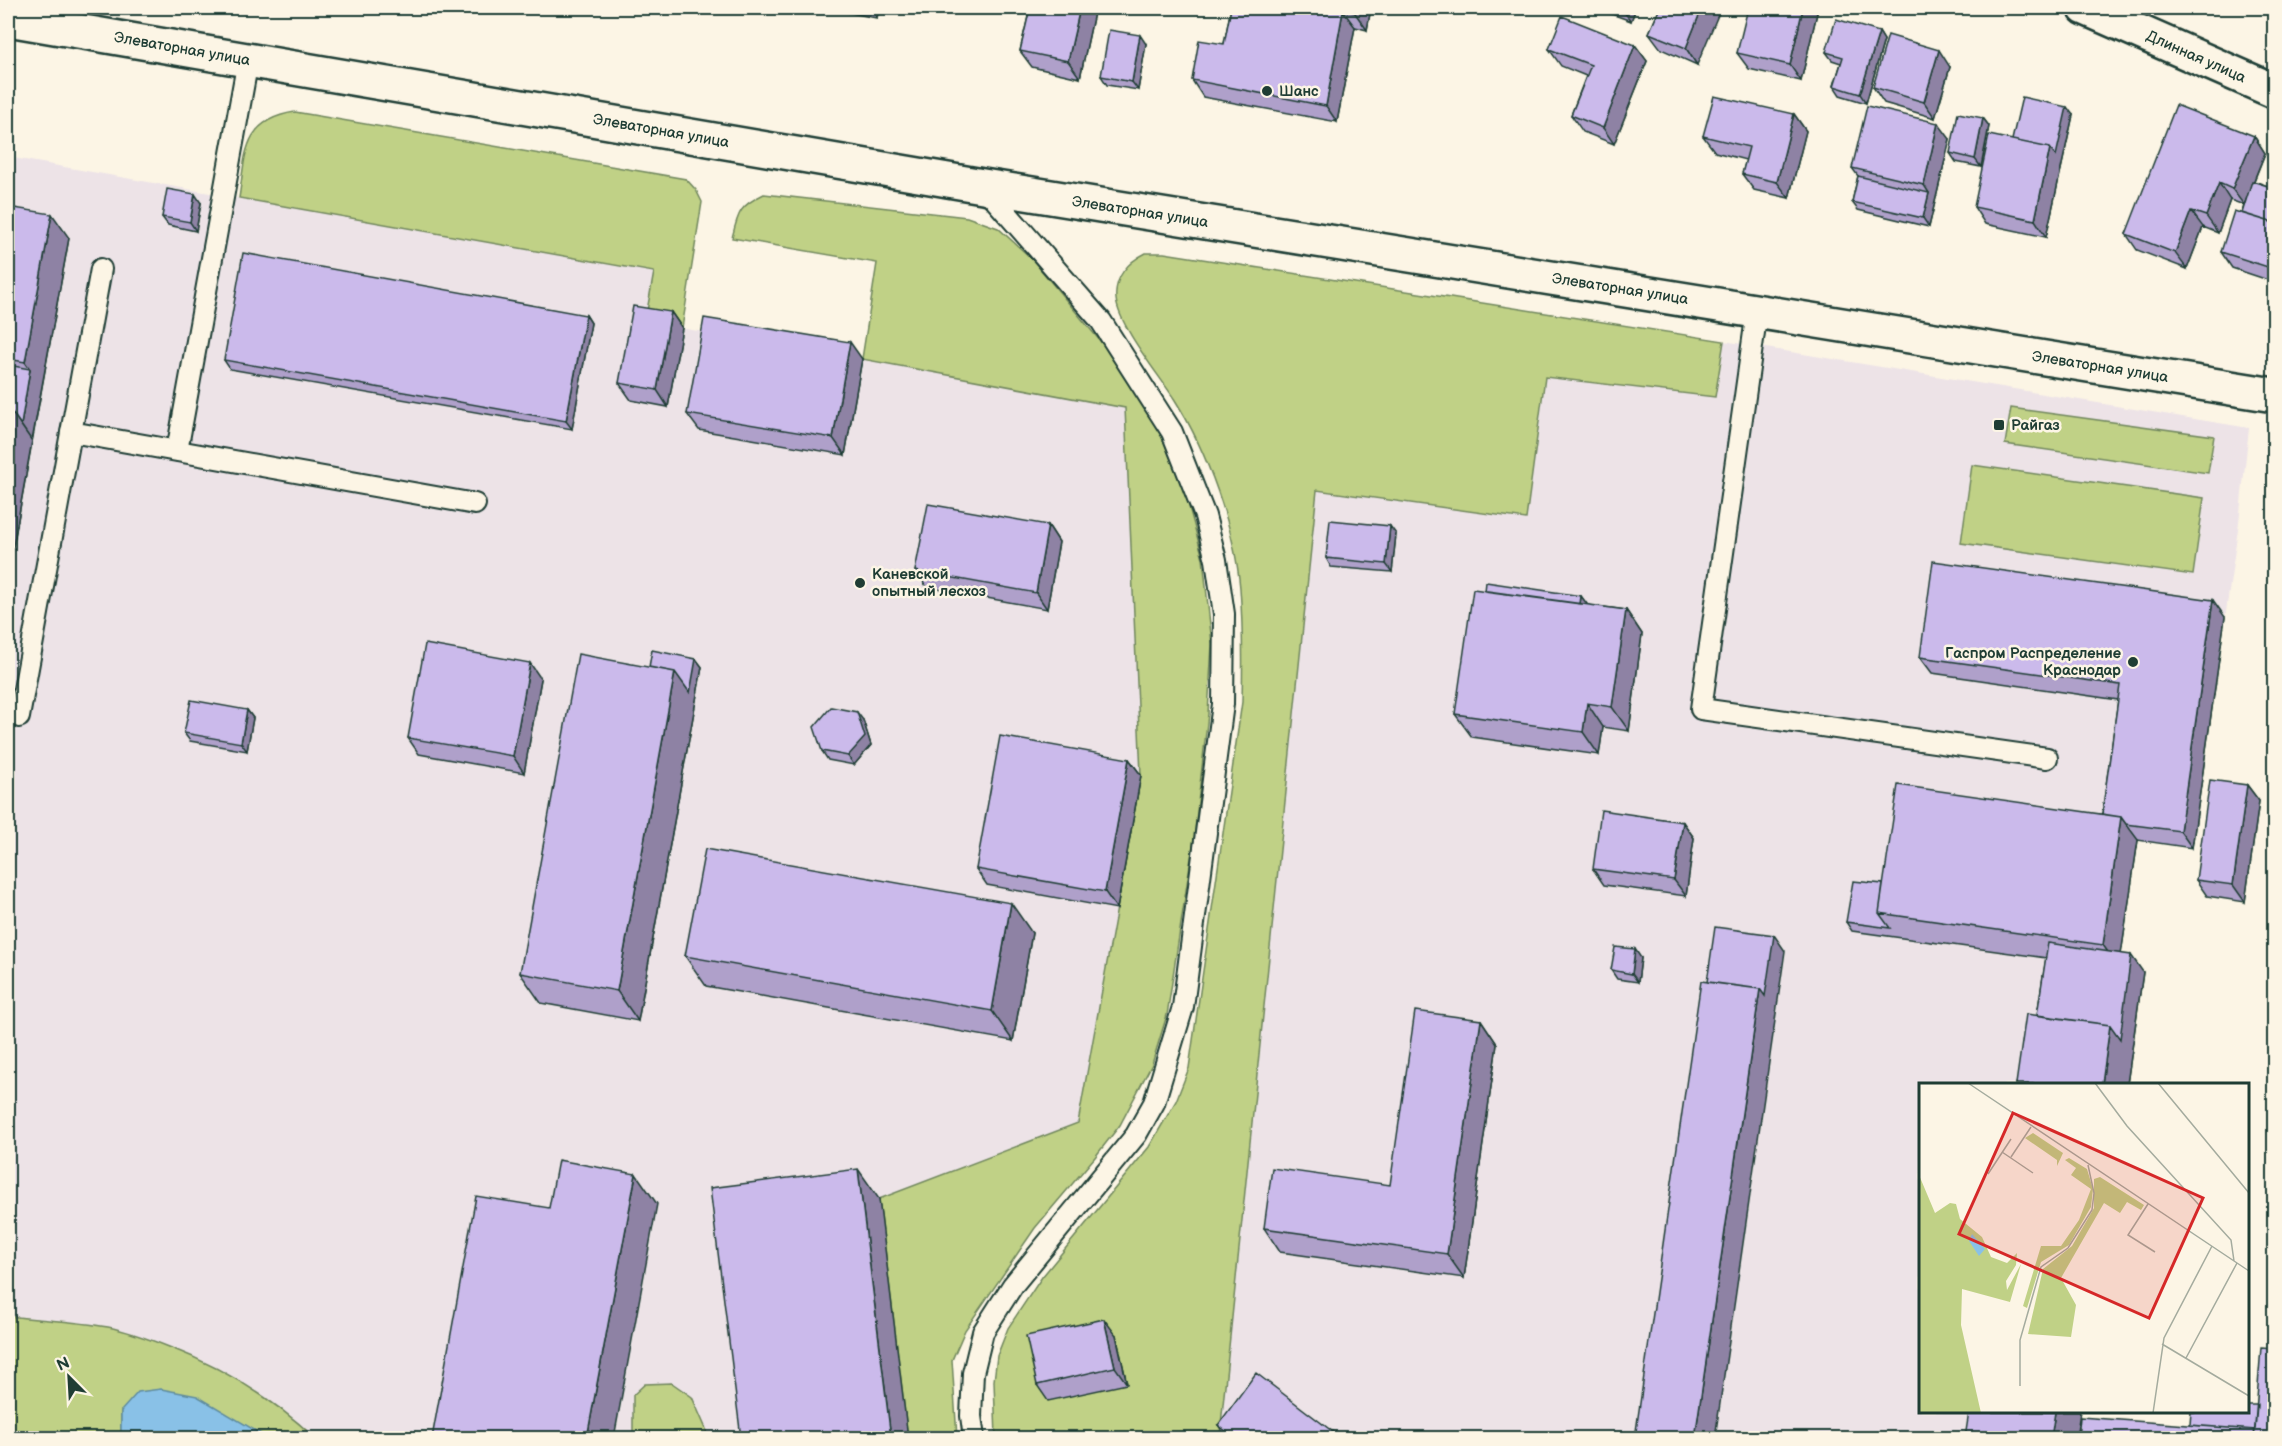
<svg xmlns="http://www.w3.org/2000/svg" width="2282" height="1446" font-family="'Balsamiq Sans',sans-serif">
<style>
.built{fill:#ede3e7}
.green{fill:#c0d186;stroke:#70875d;stroke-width:1.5}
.water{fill:#89c1e7;stroke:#5f8c9f;stroke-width:1.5}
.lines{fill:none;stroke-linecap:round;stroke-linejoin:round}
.service-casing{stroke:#1f3d34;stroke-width:24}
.minor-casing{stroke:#1f3d34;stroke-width:38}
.tertiary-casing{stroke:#1f3d34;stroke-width:38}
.service{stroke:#fcf5e5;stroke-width:20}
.minor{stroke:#fcf5e5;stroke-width:33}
.tertiary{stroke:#fcf5e5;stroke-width:33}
.wall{fill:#afa0ca;stroke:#1f3d34;stroke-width:1.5}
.shaded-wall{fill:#8e82a4;stroke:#1f3d34;stroke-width:1.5}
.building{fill:#cbbaeb;stroke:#1f3d34;stroke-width:1.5}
.poi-dot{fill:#1f3d34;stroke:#fcf5e5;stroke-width:2}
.labels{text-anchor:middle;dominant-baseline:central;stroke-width:5;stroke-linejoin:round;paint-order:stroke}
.street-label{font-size:15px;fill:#1f3d34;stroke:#fcf5e5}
.poi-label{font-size:15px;font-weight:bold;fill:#1f3d34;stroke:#fcf5e5;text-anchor:start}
.inset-road{fill:none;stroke:#a4ab9e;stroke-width:1.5}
.view{fill:#d62828;fill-opacity:0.15;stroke:#d62828;stroke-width:3}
.inset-edge{fill:none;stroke:#1f3d34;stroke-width:3}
</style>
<rect width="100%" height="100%" fill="#fcf5e5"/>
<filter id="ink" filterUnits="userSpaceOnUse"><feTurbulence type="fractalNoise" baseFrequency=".0167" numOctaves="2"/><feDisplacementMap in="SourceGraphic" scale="12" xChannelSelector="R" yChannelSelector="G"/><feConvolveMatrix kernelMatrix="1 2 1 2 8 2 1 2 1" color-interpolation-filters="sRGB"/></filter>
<g filter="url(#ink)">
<path class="built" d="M8,157L654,272L645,322L862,359L1125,408L1141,775L1078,1123L879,1199L908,1438H30L8,1422Z
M1724,341L2249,428L2239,522L2192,848L2138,841L2119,968L2143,972L2127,1084H1920V1412H2080L2076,1438H1226L1220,1434L1317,490L1526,519L1545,376L1715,397Z"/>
<path class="green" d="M295,112L686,179L696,190L702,202L682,328L645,322L654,272L239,198C246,154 242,120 295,112Z
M764,194L967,217L998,228L1031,258L1116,360L1158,427L1186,496L1203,558L1212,644L1208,714L1194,838L1167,1015L1152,1064L1120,1125L1095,1157L1035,1228L965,1330L952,1360L957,1438H908L879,1199L1078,1123L1141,775L1125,408L862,359L877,263L732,238C738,213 739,206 764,194Z
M1146,253H1164L1724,341L1715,397L1545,377L1526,519L1317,490L1220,1434L1226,1438H996L994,1381L997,1356L1008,1328L1042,1277L1149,1147L1176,1101L1189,1068L1242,702C1243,664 1243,626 1240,588C1235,529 1207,451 1175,400C1160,376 1119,327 1116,299C1114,277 1128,262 1146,253Z
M2011,408L2214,436L2208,473L2005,444Z
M1972,465L2204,498L2193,575L1961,543Z
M8,1316C41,1320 75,1321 108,1327C128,1331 149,1339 169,1347C224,1368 272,1398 315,1438H268L244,1425L121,1411V1438H8Z
M672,1383L692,1397L706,1429L707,1438H633V1395L645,1384Z"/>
<path class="water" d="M161,1389L197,1396L268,1438H121V1411L138,1392Z"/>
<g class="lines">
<defs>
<path id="service" d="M1757,311L1701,709L2047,758
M71,432L475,504
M177,451L248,60
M19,717L101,269
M974,1438L971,1416L973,1373L983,1332L1013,1285L1136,1135L1154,1103L1183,1007L1223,704L1224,614L1216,560L1205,516L1172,432L1101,321L983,186"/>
<path id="minor" d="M2085,8L2274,91"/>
<path id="tertiary" d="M8,19L983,186L2274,395"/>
</defs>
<use href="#service" class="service-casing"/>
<use href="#minor" class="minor-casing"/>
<use href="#tertiary" class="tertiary-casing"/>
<use href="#service" class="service"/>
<use href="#minor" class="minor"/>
<use href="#tertiary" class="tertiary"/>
</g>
<path class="wall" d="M777,8H799L798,12Z
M825,8H879L877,18Z
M1030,8H1095L1080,78L1032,67L1020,51Z
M1231,8H1371L1367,30L1355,27L1337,122L1203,97L1192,80L1224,44Z
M1595,8H1636L1631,21Z
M1660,8L1697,65L1661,49L1649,33Z
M2265,8H2274V18L2272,17Z
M1817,13L1801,81L1749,69L1737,53Z
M1879,32L1884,40L1866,103L1840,95L1834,86L1841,63L1832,60L1826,52Z
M1146,44L1138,90L1107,85L1101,76Z
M1635,45L1647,61L1614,144L1583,132L1571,115L1586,76L1561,66L1549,49Z
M1950,67L1935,118L1884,103L1873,87Z
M1794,114L1806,131L1789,198L1754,190L1742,174L1746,160L1715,152L1703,136Z
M2073,115L2046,237L1985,224L1974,207L2012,140Z
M1983,118L1989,126L1981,167L1956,162L1950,153Z
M2254,136L2265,153L2254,181L2274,188V282L2232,268L2221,252L2242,213L2244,205L2230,200L2218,233L2203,227L2187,269L2137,250L2126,234Z
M1950,139L1929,227L1858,210L1852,202L1858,176L1852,168Z
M201,203L196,231L168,225L162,217Z
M8,207L69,238L8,575Z
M671,312L682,328L668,407L631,400L619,383Z
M586,315L591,323L572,429L230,369L224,360Z
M862,359L845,455L699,430L687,414Z
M1048,525L1059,542L1047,609L927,587L915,571Z
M1396,534L1392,572L1331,567L1326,558Z
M1485,591L1581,596L1587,605L1626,610L1642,634L1629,731L1603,727L1599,755L1472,737L1455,714Z
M2225,617L2192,848L2138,840L2121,954L2143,972L2127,1084H2016L2037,1015L2046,958L1852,931L1846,922L1883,884L2102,814L2118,700L1932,673L1920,657Z
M696,659L702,667L638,1021L541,1003L520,973Z
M541,679L524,773L419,754L408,738Z
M247,710L253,718L247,751L190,741L184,733Z
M863,720L871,745L854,765L828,760L822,751Z
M1129,759L1141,775L1117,909L987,885L976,869Z
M2247,785L2259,801L2245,902L2207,896L2196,880Z
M1683,822L1694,838L1686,896L1604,885L1593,869Z
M1032,933L1013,1041L706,986L685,956Z
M1641,958L1638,982L1617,979L1611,970Z
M1481,1020L1497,1044L1464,1278L1280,1252L1264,1228L1390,1185Z
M1116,1335L1127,1384L1048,1401L1037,1385Z
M1218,1425L1341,1438H1227Z"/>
<path class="shaded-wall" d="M870,8H879L877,18Z
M1080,8H1095L1080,78L1068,61Z
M1356,8H1371L1367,30L1355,13Z
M1621,8H1636L1631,21Z
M1702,8H1721L1697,65L1686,48Z
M1803,8H1813L1817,13L1801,81L1790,65Z
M1343,11L1355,27L1337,122L1326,106Z
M1879,32L1884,40L1866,103L1860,94Z
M1140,35L1146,44L1138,90L1132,82Z
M1635,45L1647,61L1614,144L1603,128Z
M1939,50L1950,67L1935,118L1924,102Z
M2067,107L2073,115L2046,237L2035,220L2050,148Z
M1794,114L1806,131L1789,198L1777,182Z
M1983,118L1989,126L1981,167L1975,159Z
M1938,123L1950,139L1929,227L1923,218L1929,193L1924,185Z
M2254,136L2265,153L2244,205L2232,189Z
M2219,183L2230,200L2218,233L2206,216Z
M195,194L201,203L196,231L190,222Z
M2191,211L2203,227L2187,269L2175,253Z
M52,214L69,238L32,441L21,425L30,369L25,362Z
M671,312L682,328L668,407L657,390Z
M586,315L591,323L572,429L566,421Z
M850,342L862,359L845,455L833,438Z
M11,411L32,441L8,575V430Z
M1048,525L1059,542L1047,609L1036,593Z
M1390,526L1396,534L1392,572L1386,564Z
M1581,596L1587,604L1583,626L1578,618Z
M2213,600L2225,617L2192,848L2180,831Z
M1626,610L1642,634L1629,731L1612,707Z
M696,659L702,667L638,1021L617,991L675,672Z
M530,663L541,679L524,773L513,756Z
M1587,703L1603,727L1599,755L1583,732Z
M247,710L253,718L247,751L241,743Z
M857,712L863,720L871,745L854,765L848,756Z
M1129,759L1141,775L1117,909L1105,892Z
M2247,785L2259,801L2245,902L2233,885Z
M2121,817L2138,840L2119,968L2103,945Z
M1683,822L1694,838L1686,896L1674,880Z
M1011,903L1032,933L1013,1041L992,1011Z
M1774,935L1785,951L1715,1438H1695L1760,989Z
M1635,949L1641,958L1638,982L1632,974Z
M2131,955L2143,972L2127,1084H2102L2110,1025Z
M1481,1020L1497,1044L1464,1278L1447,1254Z
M858,1169L879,1199L908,1438H891Z
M636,1174L657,1204L614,1438H587Z
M1104,1319L1116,1335L1127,1384L1115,1367Z
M2055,1412H2080L2076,1438H2051Z"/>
<path class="building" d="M1030,8H1080L1068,61L1020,51Z
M1231,8H1356L1355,13L1343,11L1326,106L1192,80L1199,40L1224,44Z
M1660,8H1702L1686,48L1649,33Z
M1748,8H1803L1790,65L1737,53Z
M1562,16L1635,45L1603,128L1571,115L1591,65L1549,49Z
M1836,19L1879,32L1860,94L1834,86L1843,57L1826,52Z
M1109,30L1140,35L1132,82L1101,76Z
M1888,35L1939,50L1924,102L1873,87Z
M1714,96L1794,114L1777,182L1742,174L1749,147L1703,136Z
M2022,97L2067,107L2056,156L2050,148L2012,140Z
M2176,105L2254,136L2232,189L2219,183L2206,216L2191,211L2175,253L2126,234Z
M1867,106L1938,123L1924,185L1852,168Z
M1958,113L1983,118L1975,159L1950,153Z
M1989,135L2050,148L2035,220L1974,207Z
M1858,176L1929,193L1923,218L1852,202Z
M2252,181L2274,188V223L2242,213Z
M167,189L195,194L190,222L162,217Z
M8,207L52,214L25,362L8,359Z
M2234,211L2274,223V269L2221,252Z
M243,253L586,315L566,421L224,360Z
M633,306L671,312L657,390L619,383Z
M704,318L850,342L833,438L687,414Z
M8,365L30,369L21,425L11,411L8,410Z
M8,410L11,411L8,430Z
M928,504L1048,525L1036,593L915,571Z
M1330,520L1390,526L1386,564L1326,558Z
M1933,561L2213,600L2180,831L2126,824L2121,817L2102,814L2120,685L1920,657Z
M1486,582L1581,596L1580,604L1485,591Z
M1473,589L1626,610L1612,707L1587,703L1583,732L1455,714Z
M425,644L530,663L513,756L408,738Z
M652,650L696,659L690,693L675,672L649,667Z
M578,654L675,672L617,991L520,973Z
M191,700L247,710L241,743L184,733Z
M831,707L857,712L865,737L848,756L822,751L814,727Z
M1000,736L1129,759L1105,892L976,869Z
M2210,780L2247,785L2233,885L2196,880Z
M1898,785L2121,817L2103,945L1879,913Z
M1601,810L1683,822L1674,880L1593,869Z
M705,849L1011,903L992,1011L685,956Z
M1853,881L1883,884L1879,913L1890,928L1846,922Z
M1715,927L1774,935L1765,996L1760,989L1707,982Z
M2048,943L2131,955L2120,1039L2110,1025L2037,1015Z
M1615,947L1635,949L1632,974L1611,970Z
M1701,981L1760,989L1695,1438H1635Z
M1415,1011L1481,1020L1447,1254L1264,1228L1272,1168L1390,1185Z
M2026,1014L2110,1025L2102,1084H2016Z
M558,1160L636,1174L587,1438H432L476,1196L549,1208Z
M858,1169L891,1438H741L710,1188Z
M1104,1319L1115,1367L1037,1385L1026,1336Z
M2261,1347L2274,1348V1438H2254Z
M1256,1373L1341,1438H1235L1218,1425Z
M2247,1405H2257L2255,1430L2190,1425L2191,1412H2247Z
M1969,1412H2055L2051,1438H1965Z
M2080,1417L2255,1430L2254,1438H2078Z"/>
</g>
<g class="poi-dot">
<circle cx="1267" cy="91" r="6"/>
<rect x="1993" y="419" width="12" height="12" rx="3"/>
<circle cx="860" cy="583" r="6"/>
<circle cx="2133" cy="662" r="6"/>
</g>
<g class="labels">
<g class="street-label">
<text transform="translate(182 49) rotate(10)">Элеваторная улица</text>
<text transform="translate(2196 57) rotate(24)">Длинная улица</text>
<text transform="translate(661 131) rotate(10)">Элеваторная улица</text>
<text transform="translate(1140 212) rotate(9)">Элеваторная улица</text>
<text transform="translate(1620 289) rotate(9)">Элеваторная улица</text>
<text transform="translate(2100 367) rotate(9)">Элеваторная улица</text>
</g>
<g class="poi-label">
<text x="1279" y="91">Шанс</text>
<text x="2011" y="425">Райгаз</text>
<text x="872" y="574">Каневской<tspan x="872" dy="17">опытный лесхоз</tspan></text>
<text x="2121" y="653" text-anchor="end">Гаспром Распределение<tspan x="2121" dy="17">Краснодар</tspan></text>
</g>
</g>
<g transform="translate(1919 1083)">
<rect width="330" height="330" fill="#fcf5e5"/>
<path d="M114,50L144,70L138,83V77L106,55ZM150,75L168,86L174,106L172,124L150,162L122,179L108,225L104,223L122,163H142L160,137L172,106L152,92L157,85L146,77ZM0,92L16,130L31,120L37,121L41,136L63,154L72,174L88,180L98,170L97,182L87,198L88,207L102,181L91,219L43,206L42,242L62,330H1ZM181,94L225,122L222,127L208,119L201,130L185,120L142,195L157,222L152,254L109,251L124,186L153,163L175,125V96Z" fill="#c0d186"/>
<path d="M53,151L66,166L60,173L50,158Z" fill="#89c1e7"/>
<path class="inset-road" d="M49,0L330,188M176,0L208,43L312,157L315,178M239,0L330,110M83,69L114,90M92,74L112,44M69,91L92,56M229,121L209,152L236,169M243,261L330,313M267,275L318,180M101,303V257L122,184L149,165L173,127L175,110L169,82M234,330L245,255L293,163"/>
<path class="view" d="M94,30L284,115L230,235L40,151Z"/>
<rect width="330" height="330" class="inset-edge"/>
</g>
<rect width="2282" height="1446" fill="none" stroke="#fcf5e5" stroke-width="30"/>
<rect x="15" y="15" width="2252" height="1416" fill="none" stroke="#1f3d34" stroke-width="2" filter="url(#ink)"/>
<g transform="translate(69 1377) rotate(336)" stroke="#fcf5e5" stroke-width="4.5" paint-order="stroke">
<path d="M0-4.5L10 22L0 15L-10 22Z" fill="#1f3d34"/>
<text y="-9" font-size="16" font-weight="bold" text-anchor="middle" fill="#1f3d34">N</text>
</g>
</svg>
